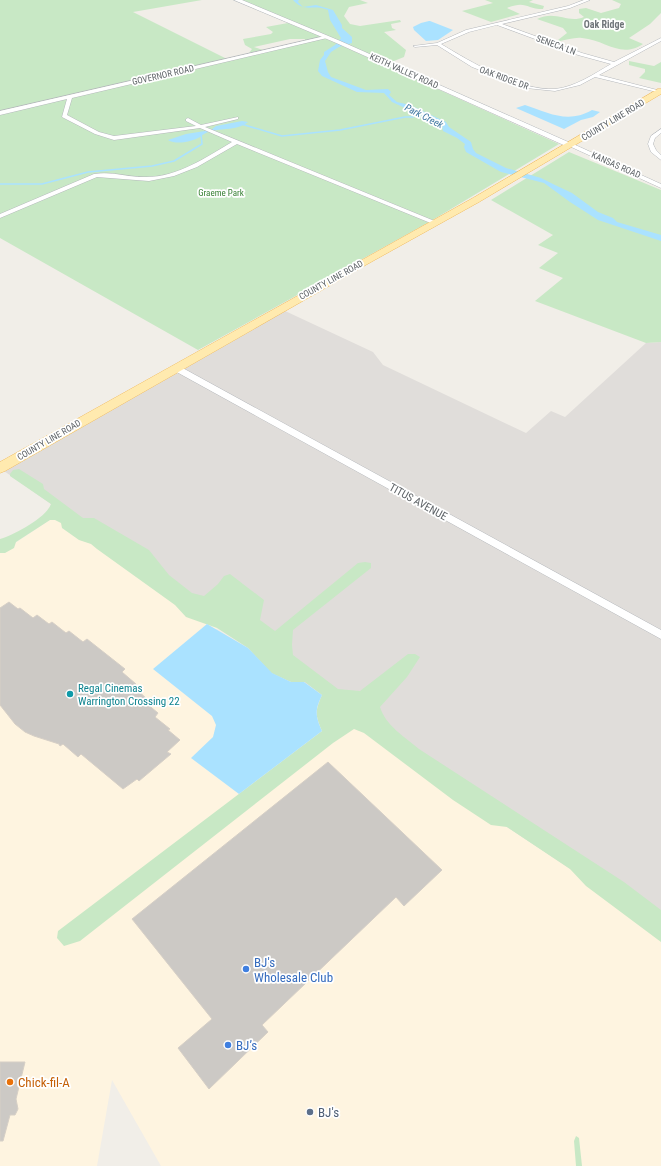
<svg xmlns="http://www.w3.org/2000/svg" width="661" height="1166" font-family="'Roboto Condensed',sans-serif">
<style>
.commercial{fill:#fef4e0}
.industrial{fill:#e0ddda}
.green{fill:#c8e8c5}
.water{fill:#aae2ff}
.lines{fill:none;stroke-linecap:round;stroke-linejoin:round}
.stream{stroke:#aae2ff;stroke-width:1.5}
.building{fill:#ccc9c5;stroke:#d6cfc6}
.street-casing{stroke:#b5b8bc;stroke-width:1}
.secondary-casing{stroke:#b4b8bc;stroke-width:1}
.primary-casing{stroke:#f1bb60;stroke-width:1}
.street{fill:#fff;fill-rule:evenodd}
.secondary{fill:#fff;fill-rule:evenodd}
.primary{fill:#ffeaaf;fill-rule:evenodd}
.culture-dot{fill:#0f9aa8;stroke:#fff;stroke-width:1.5}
.shop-dot{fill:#3f7fe0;stroke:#fff;stroke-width:1.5}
.food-dot{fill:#e8710a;stroke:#fff;stroke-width:1.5}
.service-dot{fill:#5c6f8a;stroke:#fff;stroke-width:1.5}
.labels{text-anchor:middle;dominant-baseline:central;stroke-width:3.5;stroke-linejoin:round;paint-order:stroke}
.far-street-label{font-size:9px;fill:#5f6468;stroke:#fff}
.far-park-label{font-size:9px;fill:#388134;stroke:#fff}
.far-neighbourhood-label{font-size:10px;font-weight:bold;fill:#70767a;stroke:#fff}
.far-water-label{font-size:10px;font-style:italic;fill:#3f77a0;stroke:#fff}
.street-label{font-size:11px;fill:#5f6468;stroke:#fff}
.culture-label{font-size:11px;fill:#0d838f;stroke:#fff;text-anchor:start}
.near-shop-label{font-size:13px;fill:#366cbe;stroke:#fff;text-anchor:start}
.near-food-label{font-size:13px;fill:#c56008;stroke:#fff;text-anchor:start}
.near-service-label{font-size:13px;fill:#4e5e75;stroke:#fff;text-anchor:start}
</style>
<rect width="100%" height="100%" fill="#f1eee8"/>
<path class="commercial" d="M62,512L222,624L169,668L347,712L486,813L661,929V1166H161L112,1080L97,1166H0V553Z"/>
<path class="industrial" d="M283,310L373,352L383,365L526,433L551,411L565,417L646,343L661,342V929L486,813L347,712L4,471Z"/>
<path class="green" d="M0,0H202L133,12L227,59L0,111Z
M236,0H360L368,3L349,7L344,16L350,24L360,26L400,20L401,22L391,24L392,28L396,30L384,32L406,50L404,57L389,63Z
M485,0H533L529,2L544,6L543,9C526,9 526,0 507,8L520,14L491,22L462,11L493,3Z
M612,0H661V13L650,24L629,38L643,44C620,59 606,40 582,38C575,37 567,40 560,41L558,40L567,33L563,28L537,19C556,10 568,24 584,17L579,13V9L586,8L601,13L619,8L621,4Z
M288,23L323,37L305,41V39H290L254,47L263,50L249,53L252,49L245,45L243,39L271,34L273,32L266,27Z
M325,38L559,144L431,221L198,350L0,238V114Z
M629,61L654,66L661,62V83L639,78L645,72V69L629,65Z
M569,152L661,190V342L646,343L535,301L563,278L539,268L558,253L538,245L553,235L491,200Z
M19,469L43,484L44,489L83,518H94L149,550L169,575L192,593L204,596L218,584L224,576L230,574L264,600L260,620L275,631L358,563L365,562L371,563V568L293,630L292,645L293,655L338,689L360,691L408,654H415L420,657L407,677L380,707C386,726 405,737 419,749L624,882L661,910V942L586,886L570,869L507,827L491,825L453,800L364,733L354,729L333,743L80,941L64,946L57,938L58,931L322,731C315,715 315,711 322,695L305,682H291L271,673L248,648L217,628L186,617L175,605L97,549L91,544L79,540L62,528L61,523L55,520H50L16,542L14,548L5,553H0V539C14,535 46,518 51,504L10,476V474L13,470Z
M576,1136L579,1138L582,1166H576L574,1141Z"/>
<path class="water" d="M293,0H299L298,2L303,7L316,5L333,10L342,25V28L352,37V43L339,47L331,52L325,61L328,72L331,77L366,90L388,89L391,92L389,95L397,102L410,105L446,122L449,127L471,142L473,149L476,153L506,168L541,178L555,185L572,193L598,212L613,218L617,222L661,235V241L598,220L570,202L544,183L501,172L466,152L464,147L465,144L457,138L443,131L442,125L392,102L384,93L357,92L322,76L318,71L320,60L324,55V52L335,45L341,38L330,20L328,10C312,3 306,14 293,0Z
M429,21H430L453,30L438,40L426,41L414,30L413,27L421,23Z
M525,105C549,113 568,124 592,110L600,112L593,117L581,120L564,129L516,108Z
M242,121L248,122C236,132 218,127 206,133C203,134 201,137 198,138C190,142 176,145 168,140L186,134L211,130L216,126Z
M207,624L248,648L272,673L291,682H304L322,695C315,710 315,715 322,731L239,794L191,758L213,737L216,725L212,716L153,669Z"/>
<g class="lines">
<path class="stream" d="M241,124L282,136L340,130L405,117H413L418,112
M0,184H42L88,172L152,166L174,161L202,144L201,133"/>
</g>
<path class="building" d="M9,602L18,609L20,608L33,618L37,615L49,624L52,622L66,633L69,631L83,642L87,639L125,669L122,672L136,684L134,687L148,700L146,703L158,713L155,717L170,729L168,730L180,740L167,752L171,754L139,781L137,779L123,789L81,754L78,757L63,744L60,746L59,744L34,736L25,732L15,724L0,705V608Z
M328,762L442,870L404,906L396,897L262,1025L268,1032L209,1089L178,1048L212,1019L132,919Z
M0,1062H25L16,1099L18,1109L15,1115H10L3,1141H0Z"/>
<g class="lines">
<defs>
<path id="street" d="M584,0H590L570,8L502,24L582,53L614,62L661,38V41L599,75L661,91V93L595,77L580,85L555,91L526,88L472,67L437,45L415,47L413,46L437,43L466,30L568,6ZM497,25L578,55L611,64C594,74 575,87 555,89C519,91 471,62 441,44L469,32Z
M325,36L327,38L72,98L67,115L99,132L114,136L196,126L186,121V119L188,118L201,125L238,117V119L205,127L437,222V224H433L237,144L197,167L174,176L149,181L97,177L0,218V214L94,174C111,171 127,177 144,177C176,178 205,158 232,142L200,128L114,140L95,134L62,117L67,99L0,115V111Z
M661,129V133L655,138L653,144L656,150L661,155V160L651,152L648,144L651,136Z
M571,143L661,184V188L569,146V144Z
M173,366H179L661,630V639L173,370Z"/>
<path id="secondary" d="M234,0H242L338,40L575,145L571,147H568L334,42Z"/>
<path id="primary" d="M658,89H661V94L479,202L371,262L5,471L0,473V462L473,198Z"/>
</defs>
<use href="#street" class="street-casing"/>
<use href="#secondary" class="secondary-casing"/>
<use href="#primary" class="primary-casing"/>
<use href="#street" class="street"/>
<use href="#secondary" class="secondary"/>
<use href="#primary" class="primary"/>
</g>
<circle class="culture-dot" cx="70" cy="694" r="4"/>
<g class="shop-dot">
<circle cx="246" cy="969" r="4"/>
<circle cx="228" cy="1045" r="4"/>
</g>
<circle class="food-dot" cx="10" cy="1082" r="4"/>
<circle class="service-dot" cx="310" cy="1112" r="4"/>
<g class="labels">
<g class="far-street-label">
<text transform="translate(556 45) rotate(20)">SENECA LN</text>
<text transform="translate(404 71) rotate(24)">KEITH VALLEY ROAD</text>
<text transform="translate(163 75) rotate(-13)">GOVERNOR ROAD</text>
<text transform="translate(504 78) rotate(20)">OAK RIDGE DR</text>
<text transform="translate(613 120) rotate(-31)">COUNTY LINE ROAD</text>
<text transform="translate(616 165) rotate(24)">KANSAS ROAD</text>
<text transform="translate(331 280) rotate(-29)">COUNTY LINE ROAD</text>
<text transform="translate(49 440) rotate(-30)">COUNTY LINE ROAD</text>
</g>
<g class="far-park-label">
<text x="221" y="193">Graeme Park</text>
</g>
<g class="far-neighbourhood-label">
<text x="604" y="24">Oak Ridge</text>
</g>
<g class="far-water-label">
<text transform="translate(424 116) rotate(27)">Park Creek</text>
</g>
<g class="street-label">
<text transform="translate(418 502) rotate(29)">TITUS AVENUE</text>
</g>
<g class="culture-label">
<text x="78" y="688">Regal Cinemas<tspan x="78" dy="13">Warrington Crossing 22</tspan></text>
</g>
<g class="near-shop-label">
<text x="254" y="962">BJ's<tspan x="254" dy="15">Wholesale Club</tspan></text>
<text x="236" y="1045">BJ’s</text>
</g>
<g class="near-food-label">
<text x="18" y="1082">Chick-fil-A</text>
</g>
<g class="near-service-label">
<text x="318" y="1112">BJ's</text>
</g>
</g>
</svg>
